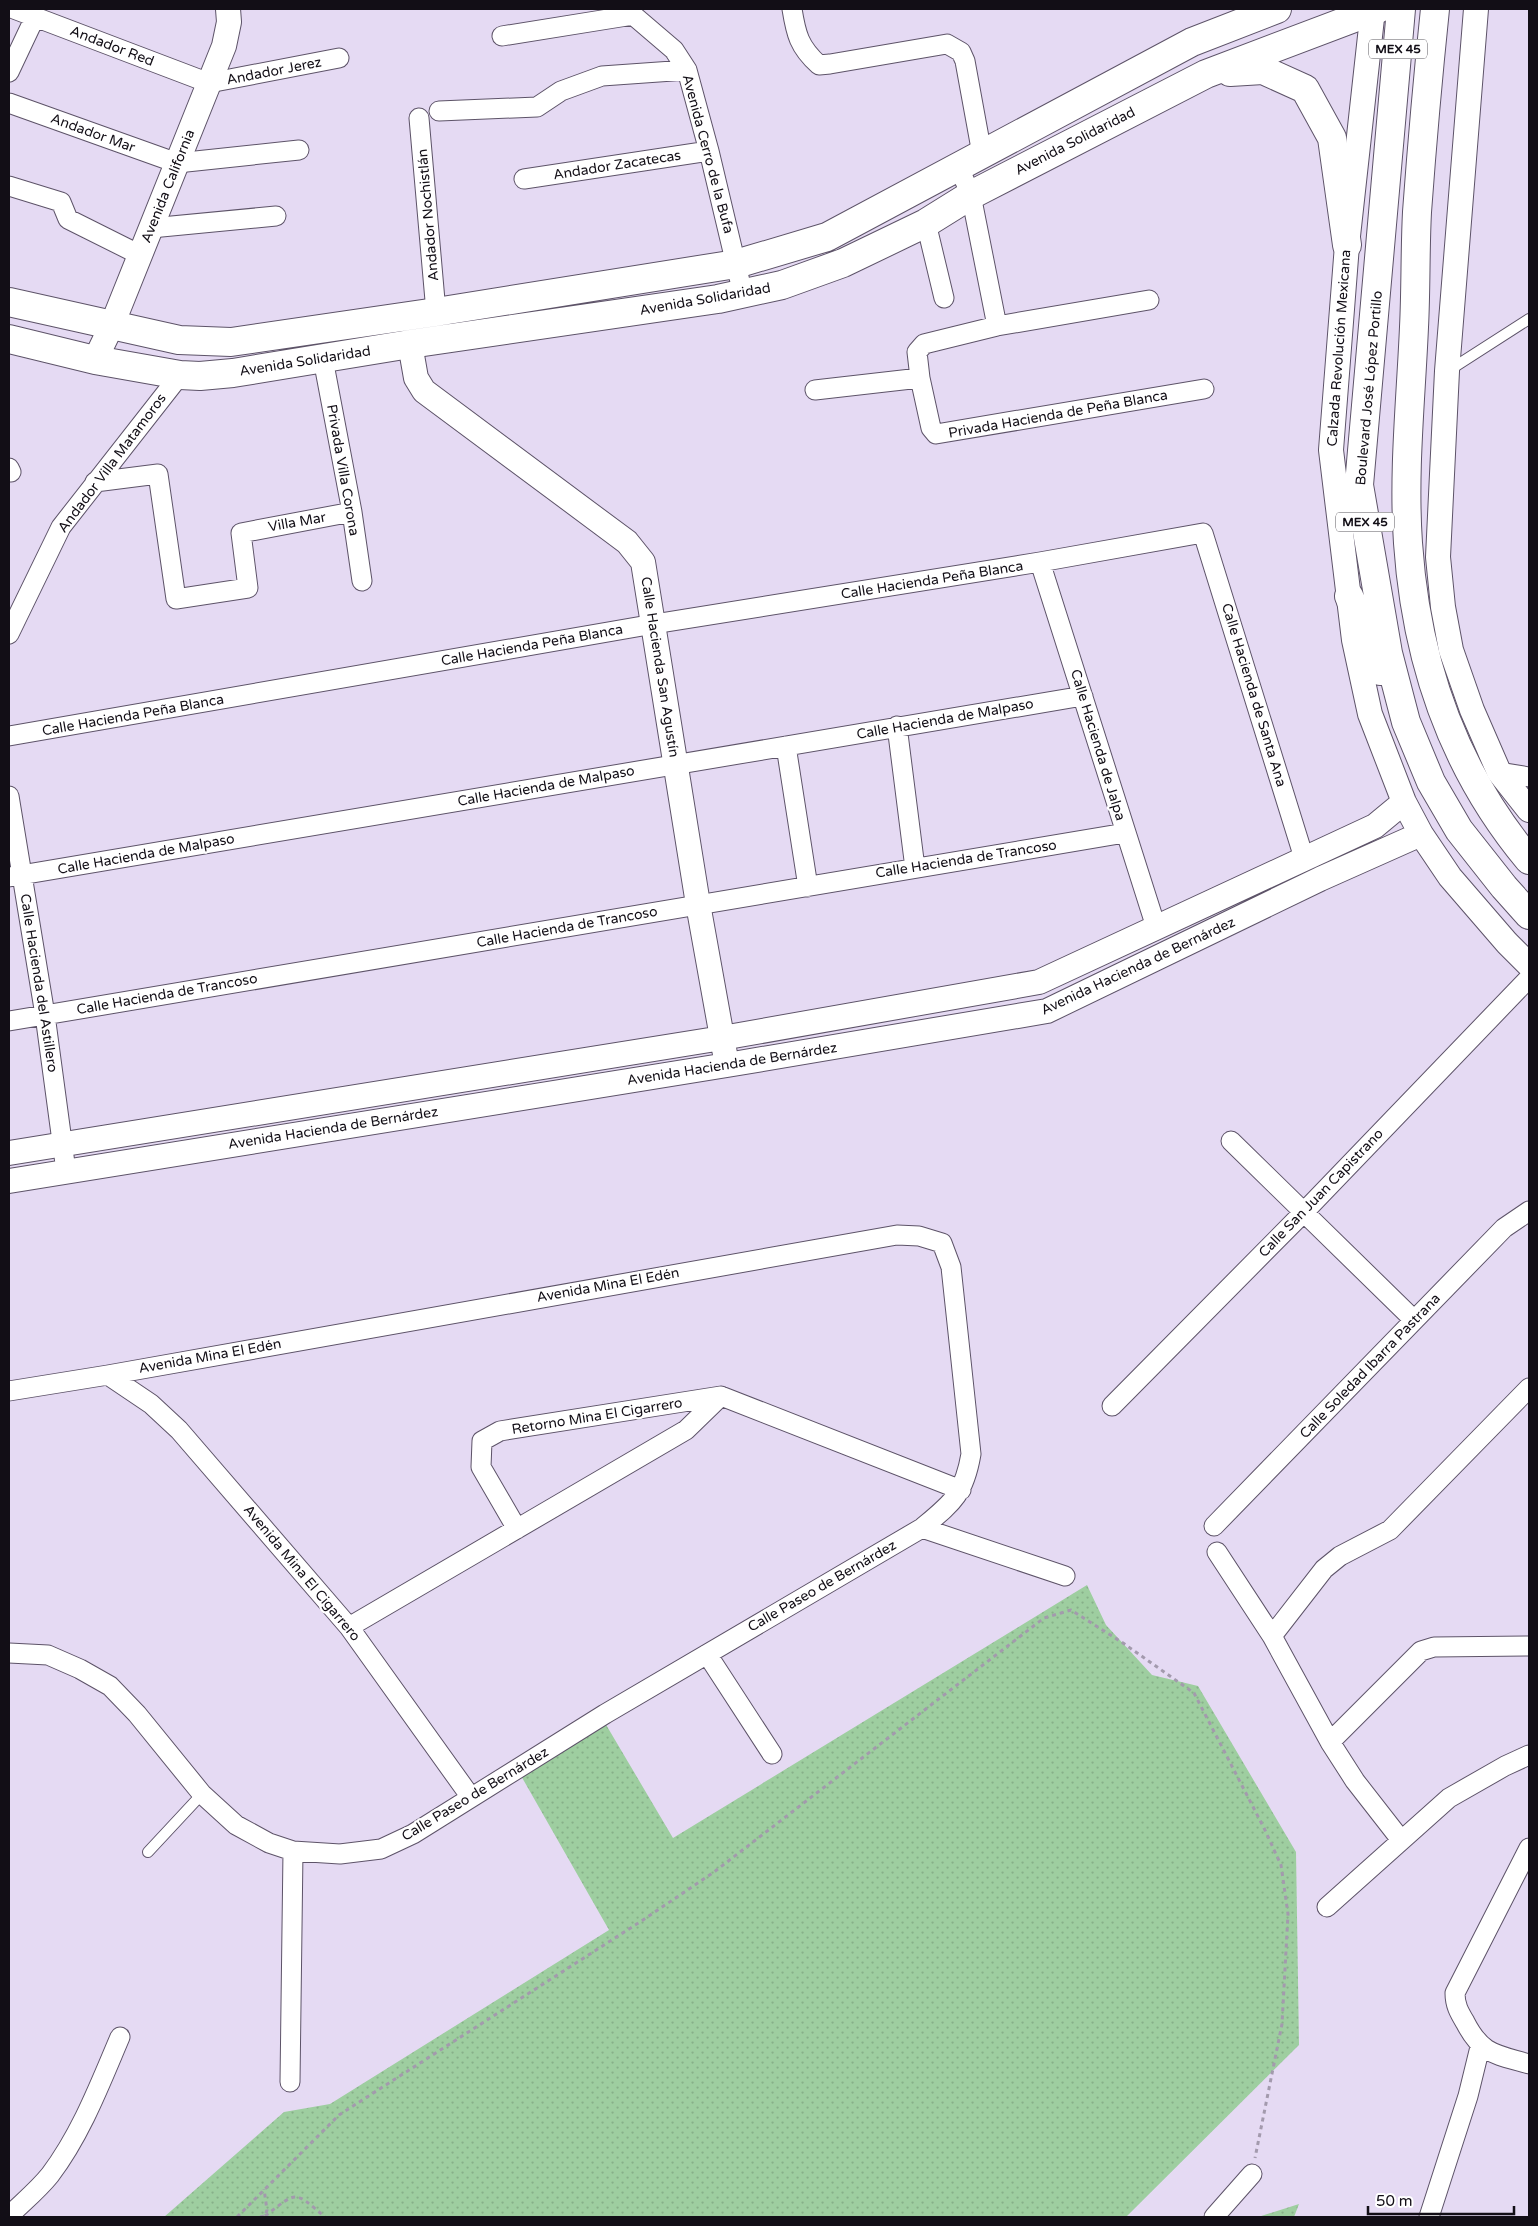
<svg xmlns="http://www.w3.org/2000/svg" width="1538" height="2226" font-family="'Varela Round',sans-serif">
<style>
.grass{fill:url(#grass-dots)}
.lines{fill:none;stroke-linecap:round;stroke-linejoin:round}
.service-casing{stroke:#5d5368;stroke-width:12}
.minor-casing{stroke:#5d5368;stroke-width:21}
.tertiary-casing{stroke:#5d5368;stroke-width:26}
.secondary-casing{stroke:#5d5368;stroke-width:30}
.primary-casing{stroke:#5d5368;stroke-width:30}
.path{stroke:#a39aad;stroke-width:3;stroke-dasharray:4 4;stroke-linecap:butt}
.service{stroke:#fff;stroke-width:10}
.minor{stroke:#fff;stroke-width:19}
.tertiary{stroke:#fff;stroke-width:24}
.secondary{stroke:#fff;stroke-width:28}
.primary{stroke:#fff;stroke-width:28}
.labels{text-anchor:middle;dominant-baseline:central;stroke-width:4.5;stroke-linejoin:round;paint-order:stroke}
.shield{fill:#fff;stroke:#59565c;stroke-width:1}
.shield-label{font-size:12px;font-weight:bold;fill:#120e16}
.street-label{font-size:14px;fill:#120e16;stroke:#fff}
</style>
<defs>
<pattern id="grass-dots" width="8" height="8" patternUnits="userSpaceOnUse" patternTransform="scale(1.25)"><rect width="8" height="8" fill="#9ecea0"/><path d="M2 2h.1M6 6h.1" fill="none" stroke="#87b089" stroke-width="1.8" stroke-linecap="round"/></pattern>
</defs>
<rect width="100%" height="100%" fill="#e5daf3"/>
<path class="grass" d="M1087,1585L1106,1625L1152,1675L1198,1686L1296,1852L1299,2045L1126,2217H164L284,2112L330,2104L609,1930L520,1774L605,1723L673,1838Z
M1299,2204L1294,2217H1258Z"/>
<g class="lines">
<defs>
<path id="service" d="M1448,371L1529,319
M148,1852L202,1794"/>
<path id="minor" d="M14,9L209,83L339,58
M626,9L674,50L687,70L709,151L743,294
M792,9C796,34 799,47 819,65L830,64L947,44L961,52L965,61L982,154
M502,36L633,15
M9,72L35,17
M9,103L177,163L299,150
M439,111L537,107L561,91L602,76L687,70
M419,118L436,312
M959,168L971,195L997,326
M524,179L709,151
M9,186L61,202L68,219L140,255
M926,223L944,298
M151,228L276,216
M1149,300L997,326L924,344L917,352L920,378L931,428L936,434L1204,389
M323,359L352,512L362,581
M815,390L920,378
M9,468L11,472
M95,482L158,474L176,599L248,588L241,533L352,512
M1040,562L1156,927
M9,634L61,527L180,375
M897,726L915,868
M9,736L654,624L1040,562L1203,533L1304,858
M786,746L808,887
M1499,772L1529,777
M9,796L45,1015L66,1171
M9,877L1083,696
M9,1021L1125,833
M1231,1141L1414,1320
M108,1375L151,1404L179,1430L349,1627L470,1796
M9,1391L108,1375L897,1235L919,1236L942,1243L951,1267L971,1454C964,1495 952,1503 922,1528L605,1714L413,1834L381,1849L340,1854L293,1851L269,1843L236,1825L202,1794L137,1714L110,1686L80,1669L48,1655L9,1653
M1112,1406L1304,1212L1529,978
M1214,1526L1504,1228L1529,1211
M922,1528L1065,1576
M517,1529L481,1467L482,1441L500,1431L721,1396L961,1490
M1217,1552L1272,1636L1330,1742L1355,1781L1401,1840
M349,1627L686,1430L721,1396
M1272,1636L1324,1569L1340,1556L1390,1530L1529,1388
M707,1654L772,1754
M1330,1742L1421,1651L1434,1647L1529,1646
M1529,1848L1455,1993C1455,2005 1459,2012 1465,2022C1482,2055 1495,2054 1529,2064
M1327,1907L1449,1798L1505,1766L1529,1755
M290,2082L293,1851
M9,2216C22,2203 38,2190 50,2175C81,2134 100,2084 120,2037
M1214,2217L1252,2174
M1429,2217L1468,2096L1480,2047"/>
<path id="tertiary" d="M1373,9L1347,245L1331,450L1354,640L1370,714L1404,802L1421,834L1450,877L1507,943L1529,965
M1476,9L1447,371L1438,557L1443,607L1451,650L1472,710L1499,772L1529,810
M410,344L416,378L424,391L627,542L643,562L698,904L725,1054
M95,360L112,325L224,46L229,22L228,9
M9,1153L722,1038L1039,982L1375,826L1404,802
M9,1181L727,1065L1047,1011L1320,879L1421,834"/>
<path id="secondary" d="M1230,72L1263,70L1305,89L1332,138L1347,245
M9,302L179,340L231,342L436,312L736,264L827,237L1192,42L1277,9
M9,339L95,360L180,375L200,376L233,373L410,344L718,299L782,285L843,263L926,223L971,195L1206,74L1378,9"/>
<path id="primary" d="M1401,9L1359,485L1388,653L1406,722L1431,782L1459,830L1504,887L1529,915
M1435,9C1428,76 1422,144 1417,212C1415,250 1416,288 1414,327C1411,398 1403,471 1408,543C1416,661 1453,769 1529,860
M1349,596L1370,649L1380,671"/>
</defs>
<use href="#service" class="service-casing"/>
<use href="#minor" class="minor-casing"/>
<use href="#tertiary" class="tertiary-casing"/>
<use href="#secondary" class="secondary-casing"/>
<use href="#primary" class="primary-casing"/>
<path class="path" d="M265,2216C298,2191 293,2190 325,2217
M237,2217L339,2115L643,1920L714,1872L1044,1618L1071,1610L1123,1643L1194,1693L1264,1828L1281,1865L1288,1914L1282,2024L1255,2158
M260,2217L265,2216L267,2210L264,2189"/>
<use href="#service" class="service"/>
<use href="#minor" class="minor"/>
<use href="#tertiary" class="tertiary"/>
<use href="#secondary" class="secondary"/>
<use href="#primary" class="primary"/>
</g>
<g class="labels">
<g class="shield">
<rect x="1369" y="39.5" width="58" height="19" rx="4"/>
<rect x="1336" y="512.5" width="58" height="19" rx="4"/>
</g>
<g class="shield-label">
<text x="1398" y="49">MEX 45</text>
<text x="1365" y="522">MEX 45</text>
</g>
<g class="street-label">
<text transform="translate(112 46) rotate(21)">Andador Red</text>
<text transform="translate(274 71) rotate(-11)">Andador Jerez</text>
<text transform="translate(93 133) rotate(20)">Andador Mar</text>
<text transform="translate(1075 141) rotate(-27)">Avenida Solidaridad</text>
<text transform="translate(708 154) rotate(75)">Avenida Cerro de la Bufa</text>
<text transform="translate(617 165) rotate(-9)">Andador Zacatecas</text>
<text transform="translate(168 186) rotate(-68)">Avenida California</text>
<text transform="translate(428 215) rotate(-95)">Andador Nochistlán</text>
<text transform="translate(705 299) rotate(-10)">Avenida Solidaridad</text>
<text transform="translate(1339 348) rotate(-86)">Calzada Revolución Mexicana</text>
<text transform="translate(305 361) rotate(-9)">Avenida Solidaridad</text>
<text transform="translate(1369 388) rotate(-85)">Boulevard José López Portillo</text>
<text transform="translate(1058 414) rotate(-10)">Privada Hacienda de Peña Blanca</text>
<text transform="translate(112 463) rotate(-53)">Andador Villa Matamoros</text>
<text transform="translate(343 470) rotate(80)">Privada Villa Corona</text>
<text transform="translate(297 522) rotate(-10)">Villa Mar</text>
<text transform="translate(932 580) rotate(-9)">Calle Hacienda Peña Blanca</text>
<text transform="translate(532 645) rotate(-10)">Calle Hacienda Peña Blanca</text>
<text transform="translate(660 667) rotate(81)">Calle Hacienda San Agustín</text>
<text transform="translate(1254 695) rotate(73)">Calle Hacienda de Santa Ana</text>
<text transform="translate(133 715) rotate(-10)">Calle Hacienda Peña Blanca</text>
<text transform="translate(945 719) rotate(-10)">Calle Hacienda de Malpaso</text>
<text transform="translate(1098 745) rotate(73)">Calle Hacienda de Jalpa</text>
<text transform="translate(546 786) rotate(-10)">Calle Hacienda de Malpaso</text>
<text transform="translate(146 854) rotate(-10)">Calle Hacienda de Malpaso</text>
<text transform="translate(966 859) rotate(-9)">Calle Hacienda de Trancoso</text>
<text transform="translate(567 927) rotate(-10)">Calle Hacienda de Trancoso</text>
<text transform="translate(1138 966) rotate(-25)">Avenida Hacienda de Bernárdez</text>
<text transform="translate(39 983) rotate(81)">Calle Hacienda del Astillero</text>
<text transform="translate(167 994) rotate(-10)">Calle Hacienda de Trancoso</text>
<text transform="translate(732 1064) rotate(-9)">Avenida Hacienda de Bernárdez</text>
<text transform="translate(333 1128) rotate(-9)">Avenida Hacienda de Bernárdez</text>
<text transform="translate(1321 1193) rotate(-46)">Calle San Juan Capistrano</text>
<text transform="translate(608 1285) rotate(-10)">Avenida Mina El Edén</text>
<text transform="translate(210 1356) rotate(-10)">Avenida Mina El Edén</text>
<text transform="translate(1370 1366) rotate(-46)">Calle Soledad Ibarra Pastrana</text>
<text transform="translate(597 1416) rotate(-9)">Retorno Mina El Cigarrero</text>
<text transform="translate(302 1573) rotate(50)">Avenida Mina El Cigarrero</text>
<text transform="translate(822 1586) rotate(-30)">Calle Paseo de Bernárdez</text>
<text transform="translate(475 1794) rotate(-31)">Calle Paseo de Bernárdez</text>
</g>
</g>
<rect width="1538" height="2226" fill="none" stroke="#120e16" stroke-width="20"/>
<path d="M1368 2206v8h146v-8" fill="none" stroke="#120e16" stroke-width="2.5"/>
<text x="1376" y="2206" font-size="15" fill="#120e16" stroke="#ffffff" stroke-width="4" paint-order="stroke">50 m</text>
</svg>
